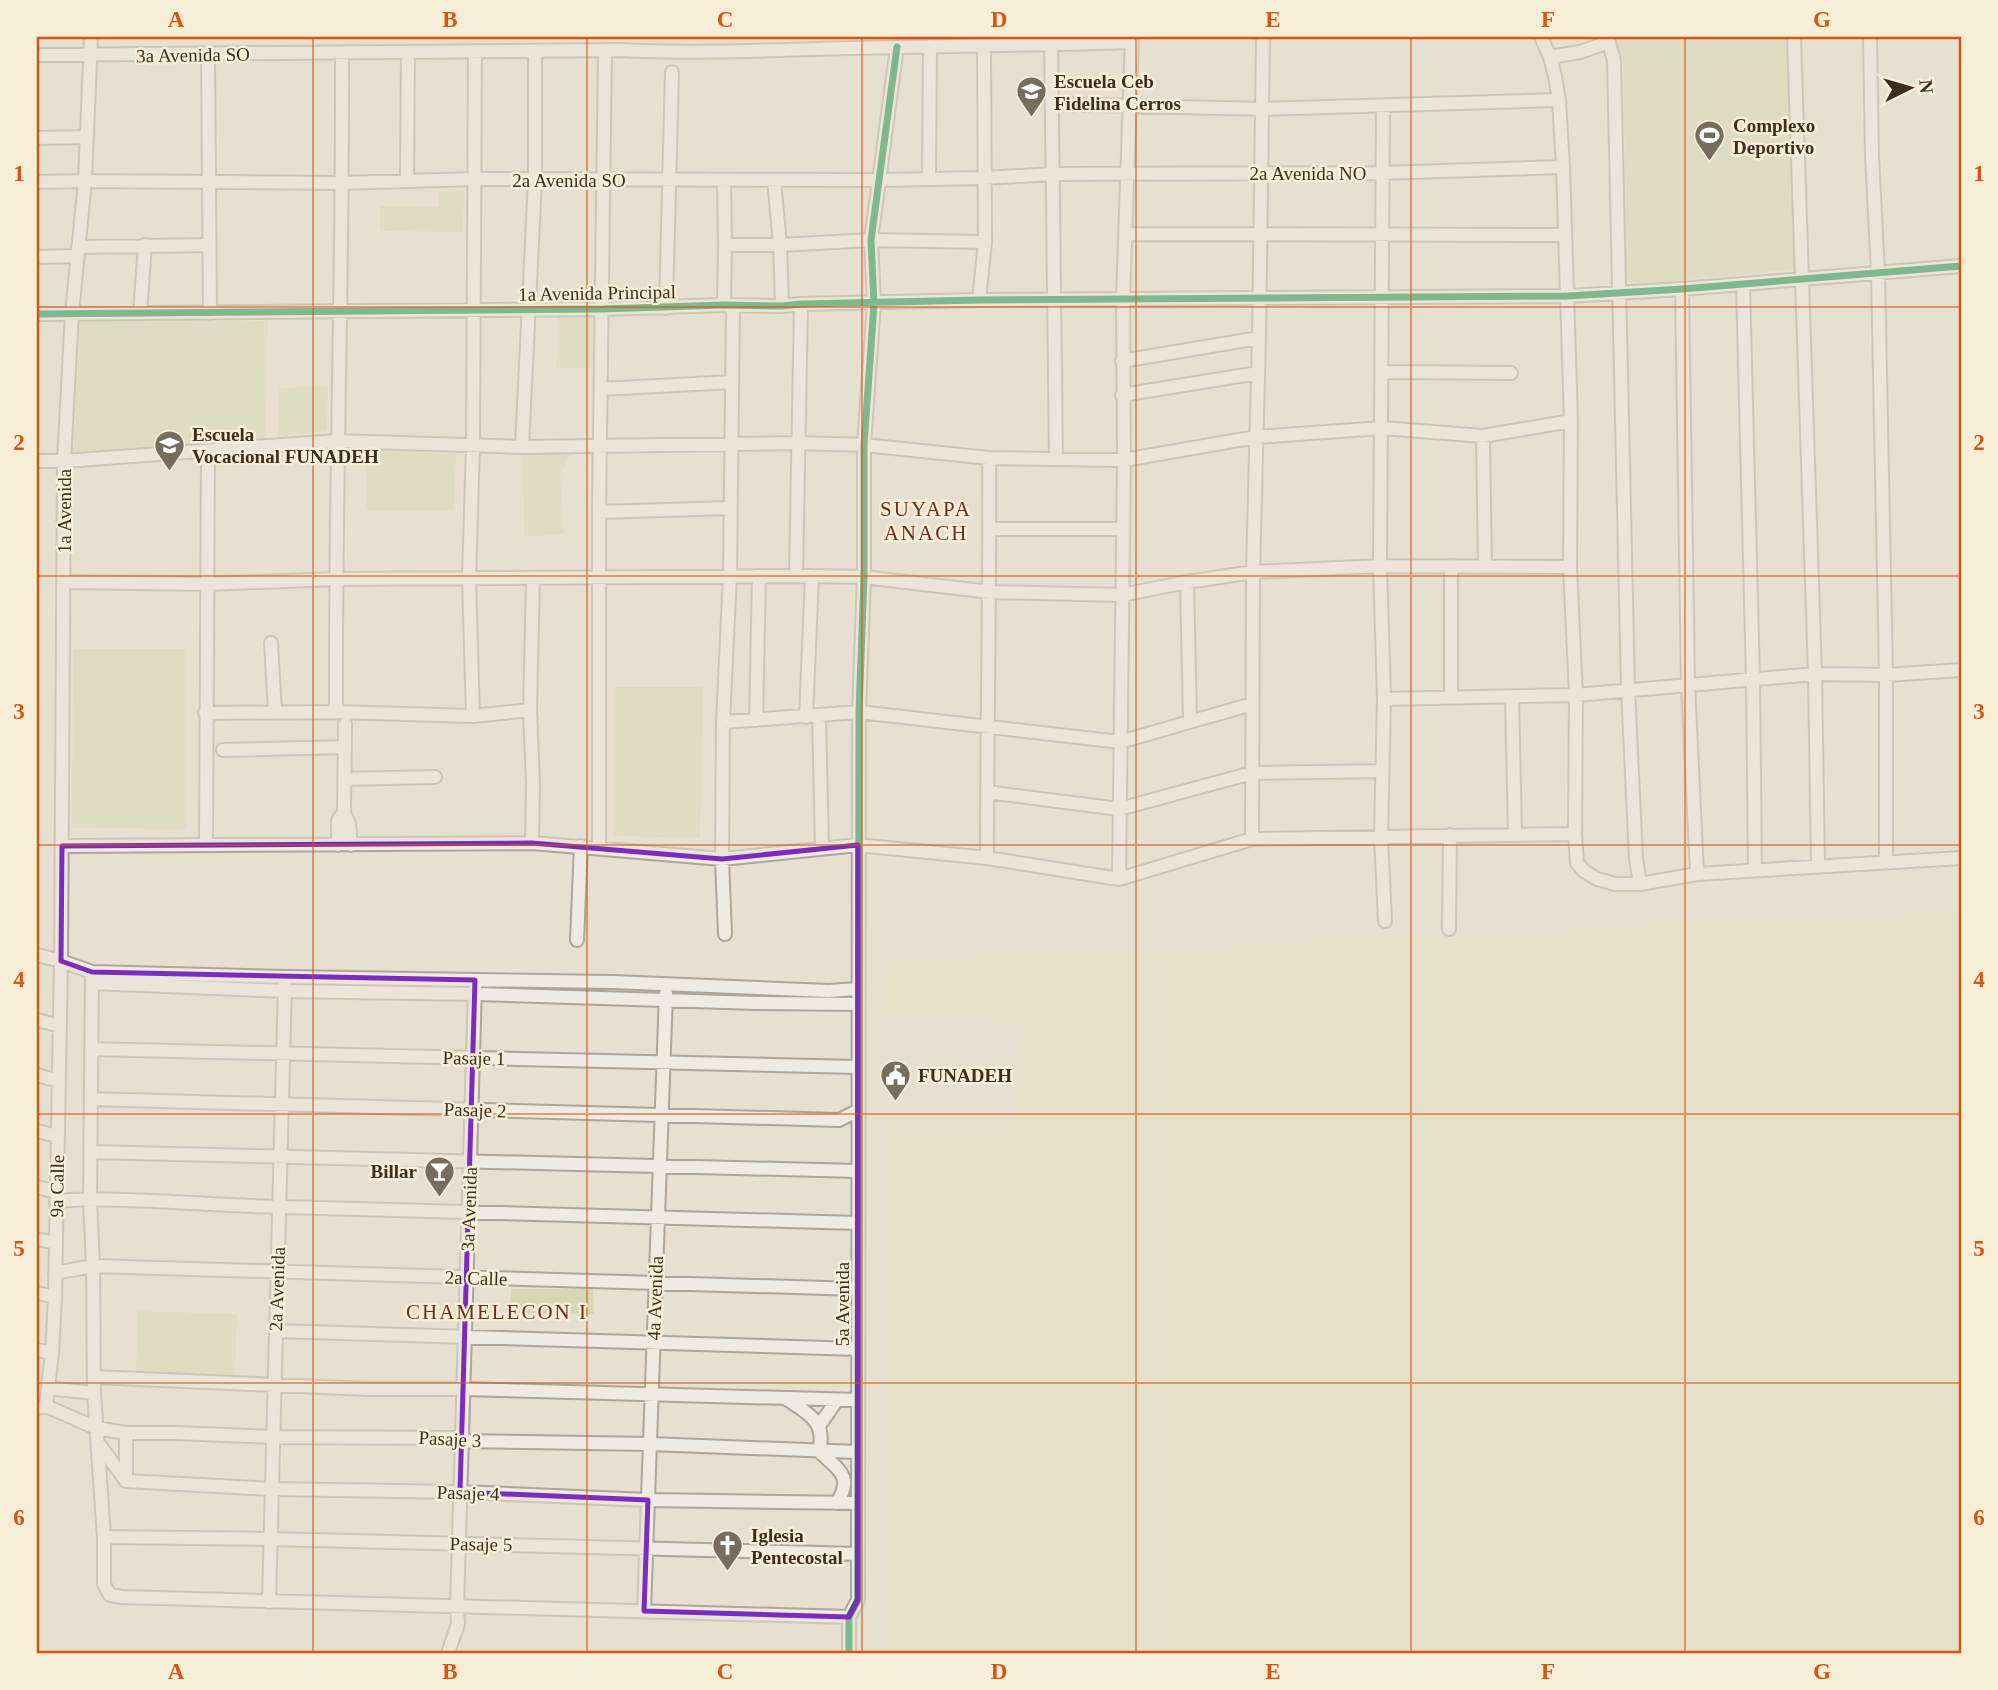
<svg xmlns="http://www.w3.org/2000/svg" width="1998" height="1690" font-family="Georgia,serif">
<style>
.farmland{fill:#e6dfc2}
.green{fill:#d6d7b3}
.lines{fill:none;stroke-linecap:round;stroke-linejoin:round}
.minor-casing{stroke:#ada599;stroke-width:16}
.minor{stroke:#efebe3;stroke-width:12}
.cycleway-casing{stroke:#f7eed8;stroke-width:11}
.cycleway{stroke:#00873e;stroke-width:7}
.marked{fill:none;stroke:#7b2cbf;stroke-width:5;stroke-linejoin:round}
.grid{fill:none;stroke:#d7550e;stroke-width:2;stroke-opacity:0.55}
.labels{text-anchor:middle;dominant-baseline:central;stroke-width:5;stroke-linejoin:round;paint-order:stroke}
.street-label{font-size:19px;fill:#3d2e20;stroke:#f7eed8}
.poi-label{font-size:19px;font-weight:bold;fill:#3d2e20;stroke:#f7eed8;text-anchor:start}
.neighbourhood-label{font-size:21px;letter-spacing:2px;fill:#6b2e1e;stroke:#f7eed8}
.neatline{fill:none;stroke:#d7550e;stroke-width:2.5}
.grid-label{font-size:23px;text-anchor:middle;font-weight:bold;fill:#d7550e}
</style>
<rect width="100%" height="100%" fill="#e7e0d1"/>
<path class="farmland" d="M1961,911V1653H890L886,1120L1018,1119L1021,1023L883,1018L884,962Z"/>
<path class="green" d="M1614,37H1791L1796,269L1636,285L1630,284L1627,278L1623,62Z
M439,191H464L463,232L380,231V206L439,207Z
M558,317H593L592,368H556Z
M80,321H268L265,439L73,453Z
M328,386L327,431L278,435L279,388Z
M367,451L456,454L454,510H366Z
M523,453H571L560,476L564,534L524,537Z
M73,649H187V829L72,828Z
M613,687H703L700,838L613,836Z
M511,1289H593L594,1314L510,1313Z
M138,1311L237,1314L235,1377L136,1374Z"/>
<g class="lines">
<defs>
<path id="minor" d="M1051,37L1056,459
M1541,37L1550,57L1555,76L1559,100L1563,167L1571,421L1570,567L1576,695L1575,834L1577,863L1584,871L1597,879L1615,884H1640L1697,874L1961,858
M1607,37L1614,60L1628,689L1636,859L1640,884
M1794,37L1815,674L1818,866
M1870,37L1872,156L1878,273L1886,675V862
M208,54L210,313
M37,55L619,50C696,54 772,50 849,48C943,46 1038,45 1132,42
M1550,57L1580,52L1609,42
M1052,104L1263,109L1559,100
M1383,106L1380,566L1384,699L1381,836L1385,921
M37,138L87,137
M929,179L930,46
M774,180L780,245L782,306
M407,181L408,52
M37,182L85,181L342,183L473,179L879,180L984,178L1053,174L1382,173L1563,167
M1126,234L1565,235
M725,245H780L871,240L985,242
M78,247L209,245
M37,257L77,256
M1743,284L1753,679L1755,870
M1682,289L1688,684L1697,874
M979,300L985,242L984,47
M724,305L725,245L724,180
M666,308L672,72
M140,313L145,245
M37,314L602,309L724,305L782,306L801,304L979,300L1568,296L1682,289L1961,266
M1122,361L1259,338
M1382,372L1511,373
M601,389L732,382
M1122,395L1258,373
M1483,436L1485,567
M522,447L535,180V51
M37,461H64L337,441L522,447L799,443L864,445L989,458L1124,460L1256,437L1382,428L1483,436L1571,421
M599,512L731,508
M990,529H1122
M1451,566V698
M796,576L801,304
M64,582L207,584L335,579L812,576L864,577L990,592L1122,595L1187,582L1253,572L1380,566L1570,567
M1187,582L1190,720
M271,643L275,712
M1512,697L1515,834
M1384,699L1576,695L1815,674L1886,675L1961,670
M336,712C335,492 343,273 342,53
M205,713L336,712L473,716L530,710
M819,715L822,848
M473,716L469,579L473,445L475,51
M806,717L812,576
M756,720L759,576
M723,722L859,712L1120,742L1252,704
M345,724L344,812L349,824L351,845
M223,750L345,747
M344,779L435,777
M987,792L1119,809L1252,773L1382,771
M1252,839L1253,572L1259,338L1263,37
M532,843L533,783L530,710L533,579
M206,844L208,451
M338,845V820L344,812
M62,846L532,843L722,859L858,845L987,858L1119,879L1252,839L1575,834
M599,847V512L605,50
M987,858C987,725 990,591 989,458
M1119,879L1124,460L1123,299L1132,37
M1449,929L1450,835
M725,934L722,859L723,722L730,575L733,305
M577,940L581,846
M37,955L61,961L64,461L72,313L85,181L91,37
M92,972L90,1199L93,1266L94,1393L104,1537V1584L110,1595L122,1597L849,1617
M92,983L285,991L475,994L756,1003L857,1004
M37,1020L60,1026
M91,1049L857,1067
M37,1075L59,1081
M91,1099L839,1120L857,1111
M37,1131L57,1136
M91,1152L858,1171
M37,1187L56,1192
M56,1201C132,1196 208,1206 284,1207C476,1212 667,1219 858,1223
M37,1239L56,1243
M55,1273L93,1266L858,1289
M37,1293L55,1297
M276,1331L858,1349
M37,1350L52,1353
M94,1377L367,1389H463L858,1400
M48,1388L94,1393
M785,1398C807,1413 827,1421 819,1451C838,1470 854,1475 837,1503
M46,1406L96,1428L126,1433H176L273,1437L457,1438L462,1441L650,1444L858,1452
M37,1408L46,1406L52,1353L55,1297L61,961L92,972L286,977L613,982L828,991L858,989
M819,1426L837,1400
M98,1443L126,1481L272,1489L460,1492L648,1500L858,1503
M126,1481V1433
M104,1537L271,1539L858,1554
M269,1602L285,984
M644,1611L666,993
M448,1653L458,1624L457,1607L475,987
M849,1653V1617L858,1600L859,712L864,577V445L874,304L871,240L897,47"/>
</defs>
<use href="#minor" class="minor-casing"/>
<use href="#minor" class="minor"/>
<defs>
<path id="cycleway" d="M37,314L602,309L724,305L782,306L801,304L979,300L1568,296L1682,289L1961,266
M849,1653V1617L858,1600L859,712L864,577V445L874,304L871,240L897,47"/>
</defs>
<use href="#cycleway" class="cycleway-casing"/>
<use href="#cycleway" class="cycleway"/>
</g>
<path d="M0 0H1998V1690H0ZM532,843L722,859L858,845V1600L849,1617L644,1611L648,1500L460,1492L475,980L92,972L61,961L62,846Z" fill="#e7e0d1" fill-opacity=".55" fill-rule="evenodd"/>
<path class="marked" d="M532,843L722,859L858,845V1600L849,1617L644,1611L648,1500L460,1492L475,980L92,972L61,961L62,846Z"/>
<path class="grid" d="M313,37V1653M587,37V1653M862,37V1653M1136,37V1653M1411,37V1653M1685,37V1653M37,307H1961M37,576H1961M37,845H1961M37,1114H1961M37,1383H1961"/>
<defs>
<symbol id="school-pin" viewBox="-11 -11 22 30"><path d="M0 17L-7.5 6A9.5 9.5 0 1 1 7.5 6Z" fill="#786c5e" stroke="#f7eed8"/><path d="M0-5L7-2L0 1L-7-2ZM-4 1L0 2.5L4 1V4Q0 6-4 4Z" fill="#fff"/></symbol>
<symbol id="stadium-pin" viewBox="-11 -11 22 30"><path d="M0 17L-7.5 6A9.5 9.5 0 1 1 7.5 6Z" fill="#786c5e" stroke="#f7eed8"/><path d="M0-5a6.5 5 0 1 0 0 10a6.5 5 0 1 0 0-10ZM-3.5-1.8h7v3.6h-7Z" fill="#fff"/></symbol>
<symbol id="civic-pin" viewBox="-11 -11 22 30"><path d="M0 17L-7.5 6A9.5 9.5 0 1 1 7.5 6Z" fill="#786c5e" stroke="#f7eed8"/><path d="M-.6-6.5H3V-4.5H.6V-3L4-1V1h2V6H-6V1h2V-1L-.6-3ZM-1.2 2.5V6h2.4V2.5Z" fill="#fff"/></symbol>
<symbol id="bar-pin" viewBox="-11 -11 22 30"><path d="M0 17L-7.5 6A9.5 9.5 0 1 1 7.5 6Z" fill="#786c5e" stroke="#f7eed8"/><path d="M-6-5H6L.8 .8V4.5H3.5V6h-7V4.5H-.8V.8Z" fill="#fff"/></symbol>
<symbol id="church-pin" viewBox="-11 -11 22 30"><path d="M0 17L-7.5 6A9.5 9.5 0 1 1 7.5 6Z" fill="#786c5e" stroke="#f7eed8"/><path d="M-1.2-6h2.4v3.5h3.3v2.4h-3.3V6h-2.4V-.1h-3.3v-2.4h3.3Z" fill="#fff"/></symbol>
</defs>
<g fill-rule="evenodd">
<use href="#school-pin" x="1014" y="74" width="35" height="47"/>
<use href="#stadium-pin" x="1692" y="118" width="35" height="47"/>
<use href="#school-pin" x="152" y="428" width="35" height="47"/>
<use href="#civic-pin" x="878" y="1058" width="35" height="47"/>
<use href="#bar-pin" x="422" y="1154" width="35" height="47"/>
<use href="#church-pin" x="710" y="1528" width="35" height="47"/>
</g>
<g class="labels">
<g class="street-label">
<text transform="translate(193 55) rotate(-1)">3a Avenida SO</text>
<text x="1308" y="173">2a Avenida NO</text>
<text x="569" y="180">2a Avenida SO</text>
<text transform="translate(597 293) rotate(-1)">1a Avenida Principal</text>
<text transform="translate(64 511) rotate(-90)">1a Avenida</text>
<text transform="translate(474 1058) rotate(1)">Pasaje 1</text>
<text transform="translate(475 1110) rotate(2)">Pasaje 2</text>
<text transform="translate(57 1186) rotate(-89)">9a Calle</text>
<text transform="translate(469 1209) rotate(-88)">3a Avenida</text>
<text transform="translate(476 1278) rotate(2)">2a Calle</text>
<text transform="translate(277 1289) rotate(-88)">2a Avenida</text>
<text transform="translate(655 1298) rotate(-88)">4a Avenida</text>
<text transform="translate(842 1304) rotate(-90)">5a Avenida</text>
<text transform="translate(450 1439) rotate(3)">Pasaje 3</text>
<text transform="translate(468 1493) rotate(2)">Pasaje 4</text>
<text transform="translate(481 1544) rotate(1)">Pasaje 5</text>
</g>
<g class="poi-label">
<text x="1054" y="81">Escuela Ceb<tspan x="1054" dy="22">Fidelina Cerros</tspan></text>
<text x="1733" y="125">Complexo<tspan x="1733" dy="22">Deportivo</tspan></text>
<text x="192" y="434">Escuela<tspan x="192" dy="22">Vocacional FUNADEH</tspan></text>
<text x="918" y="1075">FUNADEH</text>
<text x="417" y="1171" text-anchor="end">Billar</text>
<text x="751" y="1535">Iglesia<tspan x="751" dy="22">Pentecostal</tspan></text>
</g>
<g class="neighbourhood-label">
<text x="926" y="509">SUYAPA<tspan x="926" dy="24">ANACH</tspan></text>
<text x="497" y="1312">CHAMELECON I</text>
</g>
</g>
<rect width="1998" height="1690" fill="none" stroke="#f7eed8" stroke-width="77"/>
<g transform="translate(1910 88) rotate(85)" stroke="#f7eed8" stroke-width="5" paint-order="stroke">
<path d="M0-5L12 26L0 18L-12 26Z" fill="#3d2e20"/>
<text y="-10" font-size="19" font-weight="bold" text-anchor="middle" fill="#3d2e20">N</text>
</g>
<rect x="38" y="38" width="1922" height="1614" class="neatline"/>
<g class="grid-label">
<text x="176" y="27">A</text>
<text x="450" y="27">B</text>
<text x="725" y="27">C</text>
<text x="999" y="27">D</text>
<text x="1273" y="27">E</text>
<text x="1548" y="27">F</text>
<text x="1822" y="27">G</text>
<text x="19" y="181">1</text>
<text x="1979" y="181">1</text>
<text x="19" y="450">2</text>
<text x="1979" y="450">2</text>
<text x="19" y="719">3</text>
<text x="1979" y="719">3</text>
<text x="19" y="987">4</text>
<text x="1979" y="987">4</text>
<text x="19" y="1256">5</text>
<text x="1979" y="1256">5</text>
<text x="19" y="1525">6</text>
<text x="1979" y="1525">6</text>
<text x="176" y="1679">A</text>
<text x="450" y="1679">B</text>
<text x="725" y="1679">C</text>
<text x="999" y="1679">D</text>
<text x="1273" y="1679">E</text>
<text x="1548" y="1679">F</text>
<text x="1822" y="1679">G</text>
</g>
</svg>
